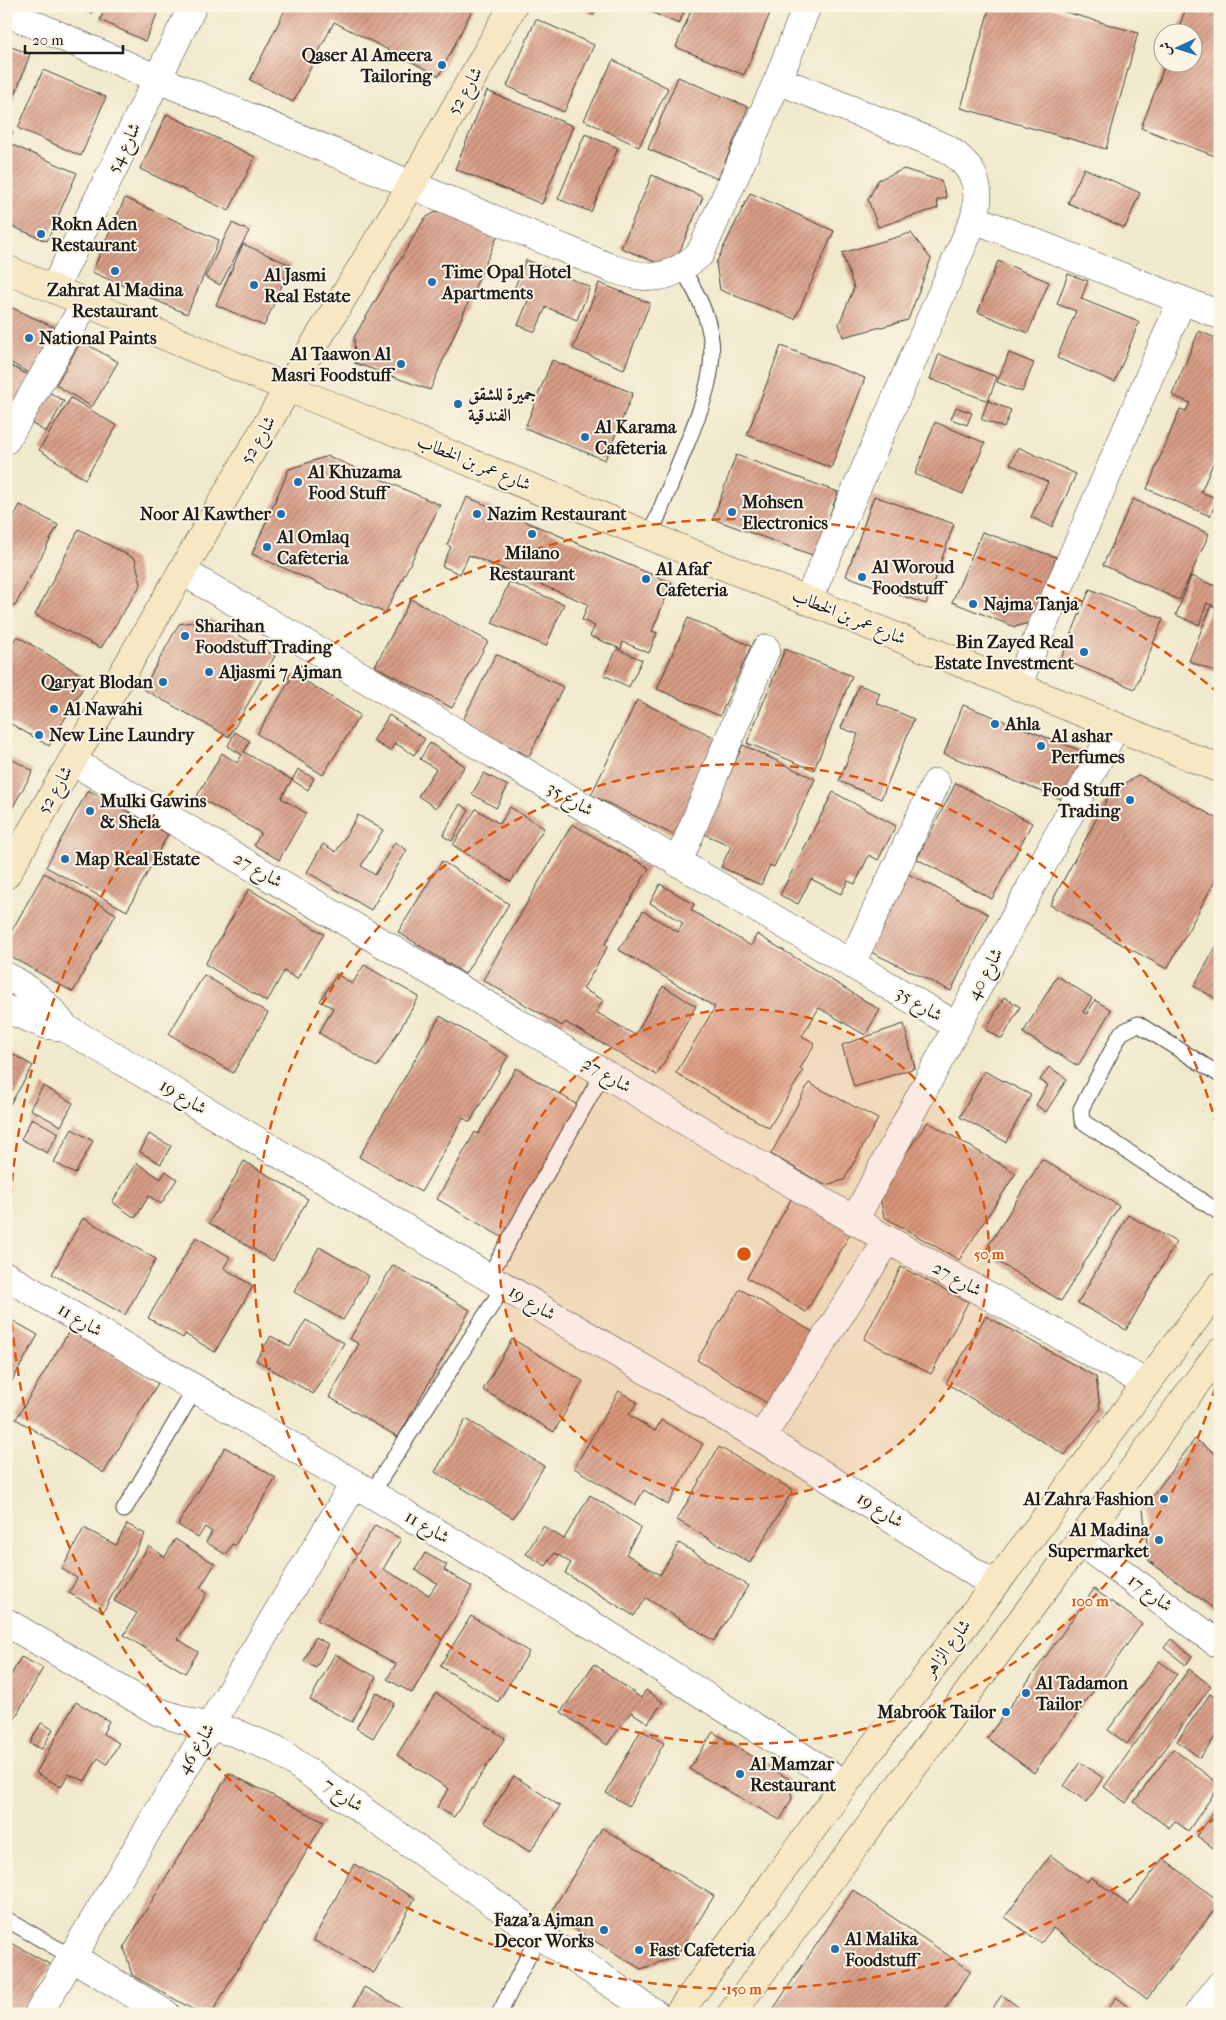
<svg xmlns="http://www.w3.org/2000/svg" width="1226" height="2020" font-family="'IM FELL French Canon',Amiri,serif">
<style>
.building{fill:url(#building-hatch)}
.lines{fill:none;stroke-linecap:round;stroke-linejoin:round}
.lane-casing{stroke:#3c3b36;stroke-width:17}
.street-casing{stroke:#3c3b36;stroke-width:29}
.secondary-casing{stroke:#3c3b36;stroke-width:29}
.lane{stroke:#fff;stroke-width:15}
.street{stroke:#fff;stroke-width:28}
.secondary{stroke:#f7e8c3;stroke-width:28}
.ring{fill:none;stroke:#de560d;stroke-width:2.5;stroke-dasharray:9 6}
.poi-dot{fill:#1f6fb2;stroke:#fcf5e5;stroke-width:2}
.labels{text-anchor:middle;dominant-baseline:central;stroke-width:4;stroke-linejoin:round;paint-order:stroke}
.poi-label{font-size:18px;font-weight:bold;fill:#1c1c1c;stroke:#fcf5e5;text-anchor:start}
.street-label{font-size:18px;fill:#1c1c1c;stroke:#fcf5e5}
.centre{fill:#de560d;stroke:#fcf5e5;stroke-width:2.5}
.ring-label{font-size:15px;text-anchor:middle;font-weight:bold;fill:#de560d;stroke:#fcf5e5;stroke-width:4;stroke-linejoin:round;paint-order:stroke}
</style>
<defs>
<pattern id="building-hatch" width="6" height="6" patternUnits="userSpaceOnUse" patternTransform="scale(1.25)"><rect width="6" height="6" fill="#d89d86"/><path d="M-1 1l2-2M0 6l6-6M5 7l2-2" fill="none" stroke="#ae7f6d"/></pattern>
</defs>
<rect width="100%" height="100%" fill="#fcf5e5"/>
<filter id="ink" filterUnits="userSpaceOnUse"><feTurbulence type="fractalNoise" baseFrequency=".02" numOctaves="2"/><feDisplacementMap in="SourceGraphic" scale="10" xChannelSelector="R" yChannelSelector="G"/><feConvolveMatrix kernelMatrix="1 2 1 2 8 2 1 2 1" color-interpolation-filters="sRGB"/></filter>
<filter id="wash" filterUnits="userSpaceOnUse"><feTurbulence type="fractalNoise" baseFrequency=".0096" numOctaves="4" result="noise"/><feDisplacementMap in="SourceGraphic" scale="20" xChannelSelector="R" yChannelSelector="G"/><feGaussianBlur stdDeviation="1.12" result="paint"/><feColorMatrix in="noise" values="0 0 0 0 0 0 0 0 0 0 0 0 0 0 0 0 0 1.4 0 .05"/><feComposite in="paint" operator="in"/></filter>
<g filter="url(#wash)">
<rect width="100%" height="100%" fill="#f1e9cc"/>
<g id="blocks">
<path class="building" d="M78,6H95L92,13Z
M106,6H161L145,41L100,20Z
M287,6H474L439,76L334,22L293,102L250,80Z
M576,6H598L594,15Z
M637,6H686L679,24Z
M693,6H773L744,75L676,47Z
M990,6H1045L1138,33L1106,149L961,108Z
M1187,6H1220V158L1141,128L1166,62H1194V32H1177Z
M536,19L594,45L564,112L507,86Z
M6,45L30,54L10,109L6,108Z
M613,60L668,88L639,147L584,120Z
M43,70L106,97L81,156L18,128Z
M678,77L748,107L718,179L648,149Z
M487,91L573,126L542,204L455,169Z
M167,114L255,157L229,211L140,169Z
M6,129L13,132L8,143L77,173L47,241L6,224Z
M585,134L618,148L591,212L558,199Z
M1084,168L1140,193L1125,228L1068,203Z
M904,169L941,181L947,198L937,200L938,208L878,227L868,200L878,180Z
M652,175L703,197L672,269L621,248Z
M750,193L834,231L795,319L720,290L716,263Z
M125,198L219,240L187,314L92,272Z
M443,208L501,228L430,390L355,363L354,337L425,218Z
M232,223L249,231L220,285L205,277Z
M911,233L931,259L908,320L843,337L839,324L854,288L842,253Z
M243,244L291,265L264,326L216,305Z
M526,260L590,287L577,320L546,307L535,332L518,325L528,301L512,294Z
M998,261L1049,282L1028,333L978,312Z
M1068,274L1088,281L1081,299L1139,322L1115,382L1057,358L1076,311L1057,304Z
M599,283L650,303L624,369L573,349Z
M6,305L58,329L36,377L6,360Z
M1199,331L1220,340V447L1201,492L1218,499L1210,516L1147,489L1180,409L1186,411L1190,403L1172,395Z
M81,341L118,362L92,407L56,385Z
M781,346L865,378L831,468L747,435Z
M1009,353L1034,363L1022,392L997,382Z
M939,354L997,377L988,401L930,379Z
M552,360L633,393L605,460L525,428Z
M6,363L30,376L6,422Z
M42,388L64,401L46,432L24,419Z
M71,398L117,426L85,479L39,450Z
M988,401L1011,410L1004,428L981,419Z
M956,407L972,413L967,425L951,419Z
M935,422L985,443L963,494L915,474Z
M1018,447L1076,474L1052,527L1031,517L1048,482L1010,464Z
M736,455L838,492L815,556L713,519Z
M328,456L440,505L385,613L252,554L289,469Z
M874,496L954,524L926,604L846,576Z
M467,497L672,583L652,631L657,633L649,653L623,642L621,649L590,636L595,626L582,620L588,604L469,555L460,574L442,566L451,547L447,545Z
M1133,499L1209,534L1179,600L1103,565Z
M20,505L58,525L15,606L6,601V531Z
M79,529L135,559L141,584L101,648L35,615Z
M982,532L1056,557L1035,621L1015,627L952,602Z
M1191,576L1220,588L1219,608L1207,603L1199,625L1176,615Z
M509,582L564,604L546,646L492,623Z
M1090,589L1163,619L1135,689L1061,659Z
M411,599L488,641L452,708L375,666Z
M1211,606L1220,610V674L1189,661Z
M688,618L751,646L720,716L657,689Z
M211,619L275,656L229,737L143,689L179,624Z
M17,636L88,679L49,746L6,721V654Z
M617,649L642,660L629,687L604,675Z
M785,649L852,676L814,770L747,743Z
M496,654L563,687L529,756L462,722Z
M294,674L360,715L323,775L257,734Z
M859,685L880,693L876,703L914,719L881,799L839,781L858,734L841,728Z
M637,700L722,741L676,836L591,795Z
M963,705L1087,753L1069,802L944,754Z
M389,715L425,739L414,755L395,743L390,751L373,741Z
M235,732L250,741L244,752L292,780L281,798L306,813L279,860L254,845L261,833L197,796L222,753L237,763L242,755L228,746Z
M430,743L465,766L436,808L418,796L436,769L420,759Z
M743,745L815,779L774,867L770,865L761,885L721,867L731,846L702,833Z
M6,756L33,771L6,819Z
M298,769L314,778L308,790L292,780Z
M484,773L508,786L496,808L472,794Z
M1139,775L1220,820V872L1167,969L1050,905L1111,792Z
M956,783L1032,823L992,899L917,859Z
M88,790L168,834L127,911L46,867Z
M833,792L896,826L878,860L869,855L855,884L848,881L841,894L811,879L798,904L780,895Z
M460,804L469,810L452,841L443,836Z
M510,807L544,828L511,882L453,845L476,809L500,824Z
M358,815L383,830L361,866L375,875L395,842L407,850L371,910L307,872L323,844L336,852Z
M572,824L649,868L605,944L608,946L583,989L603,1000L596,1012L635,1035L663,986L696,1006L657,1075L565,1022L562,1026L483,980Z
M442,861L509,904L465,974L398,932Z
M44,873L116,914L73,992L6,954V941Z
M906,873L988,914L951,991L869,951Z
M660,884L694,904L691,910L751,946L757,934L880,1010L865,1035L819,1008L802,1036L815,1043L800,1069L803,1071L769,1128L676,1073L715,1007L619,950L643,911L678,932L683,923L650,903Z
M249,889L324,934L297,979L284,971L267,1002L205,964Z
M1220,940V1001L1194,986Z
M364,965L419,997L377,1067L319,1033L333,1008L320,1001L337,974L352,984Z
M204,975L268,1013L233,1073L169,1034Z
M1057,976L1092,998L1083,1012L1087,1014L1095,1000L1111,1010L1078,1066L1023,1033Z
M1004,997L1020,1007L1002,1039L986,1030Z
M440,1016L508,1056L470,1122L463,1118L421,1192L359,1157Z
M904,1024L915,1068L854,1087L842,1045Z
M6,1050L33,1066L6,1111Z
M1049,1067L1067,1079L1046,1112L1036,1105L1048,1085L1040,1080Z
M516,1068L581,1107L505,1239L437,1199L475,1132L478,1134Z
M984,1071L1031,1095L1006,1142L960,1117Z
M809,1083L878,1119L844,1180L825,1185L771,1154Z
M43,1086L73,1103L61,1126L30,1109Z
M32,1118L59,1133L47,1153L21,1139Z
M928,1122L1016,1173L959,1260L884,1217L879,1191Z
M72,1129L93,1141L75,1174L54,1162Z
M149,1134L171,1146L161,1164L140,1152Z
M1042,1159L1119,1206L1061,1301L984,1253Z
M244,1161L308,1199L273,1261L209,1223Z
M137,1163L161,1179L166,1171L177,1179L161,1204L149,1196L135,1218L112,1202Z
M794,1194L853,1229L806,1312L747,1278Z
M1128,1215L1176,1242L1126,1330L1078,1303Z
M83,1218L156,1259L125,1315L52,1274Z
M196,1237L230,1257L224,1268L253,1286L215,1352L185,1334L183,1338L148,1318Z
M319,1247L369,1276L343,1320L294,1292Z
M393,1265L470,1310L398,1437L329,1397L359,1344L350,1339Z
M901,1267L968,1302L931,1374L864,1339Z
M740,1289L813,1332L770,1405L697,1360Z
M986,1316L1096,1377L1100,1409L1065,1455L946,1383Z
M6,1317L38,1335L6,1391Z
M306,1320L344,1343L313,1394L256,1360L271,1336L290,1347Z
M70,1330L158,1383L104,1473L16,1419Z
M512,1339L583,1381L554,1432L483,1390Z
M619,1391L637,1402L629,1415L655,1431L661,1420L703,1444L668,1505L644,1490L635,1505L574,1468Z
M466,1419L544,1466L513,1518L435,1472Z
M1195,1439L1220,1457V1613L1149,1561L1143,1509Z
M225,1447L276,1478L235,1545L232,1544L226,1555L206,1542L212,1532L205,1527L198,1538L178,1525Z
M719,1447L793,1490L750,1563L677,1520Z
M590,1495L641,1527L626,1554L660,1575L679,1543L748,1586L714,1641L646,1598L634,1616L565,1573L571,1563L555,1553L546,1566L526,1554L543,1526L564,1539Z
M127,1524L145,1534L103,1612L69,1593L77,1578L62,1569L84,1528L116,1545Z
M375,1525L401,1539L383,1569L429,1595L437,1583L415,1570L425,1553L447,1565L444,1570L472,1587L412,1693L387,1679L396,1664L317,1620Z
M175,1539L215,1564L200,1588L207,1593L178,1639L198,1652L185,1673L124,1635L137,1613L114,1601L149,1546L165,1557Z
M1094,1589L1142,1624L1034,1773L987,1738Z
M471,1616L529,1652L498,1702L440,1666Z
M315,1637L328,1644L316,1668L304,1661Z
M1171,1639L1192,1656L1186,1665L1164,1648Z
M335,1654L376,1677L352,1722L310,1700Z
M21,1657L43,1668L6,1734V1672L11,1675Z
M1159,1661L1177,1674L1127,1744L1108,1730Z
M594,1664L641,1698L646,1690L663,1702L648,1723L631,1712L607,1745L561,1712Z
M1189,1669L1211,1686L1126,1803L1104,1787Z
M376,1692L394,1703L373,1738L356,1728Z
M436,1693L505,1738L454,1817L437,1807L449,1789L397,1755Z
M1210,1694L1220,1701V1731L1200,1758L1177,1741Z
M76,1702L109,1721L103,1734L119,1743L107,1764L98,1758L85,1781L68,1774L61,1787L36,1773Z
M41,1723L53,1729L42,1749L30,1743Z
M641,1730L664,1743L629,1806L606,1793Z
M713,1732L789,1779L792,1799L780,1820L689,1769Z
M1173,1749L1220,1785L1188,1831L1175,1821L1169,1828L1134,1802Z
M1080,1762L1103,1778L1087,1802L1064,1786Z
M229,1773L324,1822L211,2014H201L132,1975L124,1947Z
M514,1776L560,1806L530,1852L484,1822Z
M1220,1804V1853L1197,1836Z
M602,1828L714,1896L677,1956L641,1969L550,1914Z
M1050,1855L1087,1882L1091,1877L1128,1905L1163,1858L1220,1902L1147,1999L1053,1928L1041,1943L1005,1917Z
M354,1864L415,1898L374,1973L313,1940Z
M853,1890L971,1971L942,2014H770Z
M6,1940L51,1965L22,2014H6Z
M364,1987L413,2014H350Z
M1002,1995L1028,2014H988Z
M1116,1997L1133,2010L1130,2014H1105Z"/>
</g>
</g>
<g filter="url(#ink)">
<use href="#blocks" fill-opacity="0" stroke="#3c3b36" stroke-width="1"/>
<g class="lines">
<defs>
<path id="lane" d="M650,536C662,506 674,476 686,446C715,375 727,338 682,269
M1220,1075L1138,1024L1121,1033L1081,1109L1082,1121L1220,1213
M488,1278L603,1073
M371,1494L504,1286
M124,1510L195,1389
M6,1919L72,1957
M499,2014L539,1935"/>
<path id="street" d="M6,12L158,79L613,269C652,281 668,281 700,254L778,80L807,6
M778,80L946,148C974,166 983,186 974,219L808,600
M974,219L1220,315
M54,289L193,6
M6,440L86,302
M182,571L957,1026
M1017,686L1182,300
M72,761L888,1240L1146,1383
M678,863L766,649
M851,964L936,783
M6,976C31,988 49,1006 65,1028
M6,1009L44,1024L65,1028L100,1048L822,1474L994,1585
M854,1221L1116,726
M6,1276L602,1631L845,1784
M761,1438L888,1240
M1079,1541L1220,1645
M6,1622L159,1712L193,1723L233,1732L277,1750L539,1935L656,2014
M72,1957L166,2014
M38,2014L354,1484
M1198,2014L1220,1985"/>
<path id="secondary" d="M6,269L288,388L1220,769
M6,875L288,388L412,184L513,6
M678,2014L845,1784L1220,1286
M731,2014L1220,1351"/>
</defs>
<use href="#lane" class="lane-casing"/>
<use href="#street" class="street-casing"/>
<use href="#secondary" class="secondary-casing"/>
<use href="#lane" class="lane"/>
<use href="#street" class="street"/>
<use href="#secondary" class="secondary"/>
</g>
</g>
<circle cx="744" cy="1254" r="245" fill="#de560d" fill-opacity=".12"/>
<g class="ring">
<circle cx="744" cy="1254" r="245"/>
<path d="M1219 1373A490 490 0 1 1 1219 1135"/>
<path d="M1216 1817A735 735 0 1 1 1216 691"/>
</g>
<g class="poi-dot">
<circle cx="442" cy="65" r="5"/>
<circle cx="41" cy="234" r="5"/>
<circle cx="115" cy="271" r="5"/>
<circle cx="432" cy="282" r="5"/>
<circle cx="254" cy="285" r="5"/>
<circle cx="29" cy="338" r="5"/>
<circle cx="401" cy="364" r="5"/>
<circle cx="458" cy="404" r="5"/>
<circle cx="585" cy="437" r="5"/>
<circle cx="298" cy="482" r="5"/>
<circle cx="732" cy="512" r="5"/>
<circle cx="281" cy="514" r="5"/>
<circle cx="477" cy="514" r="5"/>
<circle cx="532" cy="534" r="5"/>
<circle cx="267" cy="547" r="5"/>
<circle cx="862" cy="577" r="5"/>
<circle cx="646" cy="579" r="5"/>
<circle cx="973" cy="604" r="5"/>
<circle cx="185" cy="636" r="5"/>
<circle cx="1084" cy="652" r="5"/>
<circle cx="209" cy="672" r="5"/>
<circle cx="163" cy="682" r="5"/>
<circle cx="54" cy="709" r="5"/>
<circle cx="995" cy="724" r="5"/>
<circle cx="39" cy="735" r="5"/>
<circle cx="1041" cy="746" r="5"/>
<circle cx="1130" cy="800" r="5"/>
<circle cx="90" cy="811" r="5"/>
<circle cx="65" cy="859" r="5"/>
<circle cx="1164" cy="1499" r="5"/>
<circle cx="1159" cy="1540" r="5"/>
<circle cx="1026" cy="1693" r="5"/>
<circle cx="1006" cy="1712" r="5"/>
<circle cx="740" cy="1774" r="5"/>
<circle cx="604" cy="1930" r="5"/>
<circle cx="835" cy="1949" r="5"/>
<circle cx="639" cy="1950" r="5"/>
</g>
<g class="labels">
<g class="poi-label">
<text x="432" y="55" text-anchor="end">Qaser Al Ameera<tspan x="432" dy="21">Tailoring</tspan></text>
<text x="51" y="224">Rokn Aden<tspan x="51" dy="21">Restaurant</tspan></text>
<text x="442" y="272">Time Opal Hotel<tspan x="442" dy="21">Apartments</tspan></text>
<text x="264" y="275">Al Jasmi<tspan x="264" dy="21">Real Estate</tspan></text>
<text x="115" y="290" text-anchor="middle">Zahrat Al Madina<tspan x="115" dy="21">Restaurant</tspan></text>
<text x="39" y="338">National Paints</text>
<text x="391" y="354" text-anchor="end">Al Taawon Al<tspan x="391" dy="21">Masri Foodstuff</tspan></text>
<text x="468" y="394">جميرة للشقق<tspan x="468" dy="21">الفندقية</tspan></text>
<text x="595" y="427">Al Karama<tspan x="595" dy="21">Cafeteria</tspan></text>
<text x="308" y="472">Al Khuzama<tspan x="308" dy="21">Food Stuff</tspan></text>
<text x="742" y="502">Mohsen<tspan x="742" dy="21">Electronics</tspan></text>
<text x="271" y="514" text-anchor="end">Noor Al Kawther</text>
<text x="487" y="514">Nazim Restaurant</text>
<text x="277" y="537">Al Omlaq<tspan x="277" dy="21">Cafeteria</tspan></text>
<text x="532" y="553" text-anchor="middle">Milano<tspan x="532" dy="21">Restaurant</tspan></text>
<text x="872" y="567">Al Woroud<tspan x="872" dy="21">Foodstuff</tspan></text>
<text x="656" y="569">Al Afaf<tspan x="656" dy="21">Cafeteria</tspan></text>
<text x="983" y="604">Najma Tanja</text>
<text x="195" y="626">Sharihan<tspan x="195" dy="21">Foodstuff Trading</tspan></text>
<text x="1074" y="642" text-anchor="end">Bin Zayed Real<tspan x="1074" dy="21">Estate Investment</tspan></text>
<text x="219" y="672">Aljasmi 7 Ajman</text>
<text x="153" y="682" text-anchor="end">Qaryat Blodan</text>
<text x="64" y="709">Al Nawahi</text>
<text x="1005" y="724">Ahla</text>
<text x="49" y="735">New Line Laundry</text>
<text x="1051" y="736">Al ashar<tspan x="1051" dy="21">Perfumes</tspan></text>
<text x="1120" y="790" text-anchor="end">Food Stuff<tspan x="1120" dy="21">Trading</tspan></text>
<text x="100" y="801">Mulki Gawins<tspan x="100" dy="21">&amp; Shela</tspan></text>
<text x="75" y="859">Map Real Estate</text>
<text x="1154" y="1499" text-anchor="end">Al Zahra Fashion</text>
<text x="1149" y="1530" text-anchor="end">Al Madina<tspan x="1149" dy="21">Supermarket</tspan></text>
<text x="1036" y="1683">Al Tadamon<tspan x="1036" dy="21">Tailor</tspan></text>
<text x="996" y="1712" text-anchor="end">Mabrook Tailor</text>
<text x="750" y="1764">Al Mamzar<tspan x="750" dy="21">Restaurant</tspan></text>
<text x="594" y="1920" text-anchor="end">Faza'a Ajman<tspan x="594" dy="21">Decor Works</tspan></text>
<text x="845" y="1939">Al Malika<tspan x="845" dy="21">Foodstuff</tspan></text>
<text x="649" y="1950">Fast Cafeteria</text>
</g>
<g class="street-label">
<text transform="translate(465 91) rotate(-60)">شارع 52</text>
<text transform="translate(124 148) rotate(-64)">شارع 54</text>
<text transform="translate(258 440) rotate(-60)">شارع 52</text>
<text transform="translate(474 463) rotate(22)">شارع عمر بن الخطاب</text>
<text transform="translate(849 617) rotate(22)">شارع عمر بن الخطاب</text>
<text transform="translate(55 790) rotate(-60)">شارع 52</text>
<text transform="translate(570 799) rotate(30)">شارع 35</text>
<text transform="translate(258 870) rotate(30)">شارع 27</text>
<text transform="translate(985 974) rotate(-62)">شارع 40</text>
<text transform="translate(919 1004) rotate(31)">شارع 35</text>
<text transform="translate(607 1075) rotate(30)">شارع 27</text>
<text transform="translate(183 1097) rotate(31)">شارع 19</text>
<text transform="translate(957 1279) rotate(29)">شارع 27</text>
<text transform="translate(532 1303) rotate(31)">شارع 19</text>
<text transform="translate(80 1320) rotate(31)">شارع 11</text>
<text transform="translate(880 1510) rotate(32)">شارع 19</text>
<text transform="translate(427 1527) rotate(30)">شارع 11</text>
<text transform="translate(1150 1593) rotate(36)">شارع 17</text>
<text transform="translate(947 1648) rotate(-53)">شارع الزاهر</text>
<text transform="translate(196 1749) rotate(-59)">شارع 46</text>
<text transform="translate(343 1795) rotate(35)">شارع 7</text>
</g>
</g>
<circle cx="744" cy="1254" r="8" class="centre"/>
<g class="ring-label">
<text x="989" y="1259">50 m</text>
<text x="1090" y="1606">100 m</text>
<text x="744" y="1994">150 m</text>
</g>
<rect width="1226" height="2020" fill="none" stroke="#fcf5e5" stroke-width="25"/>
<g transform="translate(1178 48) rotate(266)"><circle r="24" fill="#fcf5e5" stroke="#a29e95"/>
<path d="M0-4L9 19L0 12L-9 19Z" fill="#1f6fb2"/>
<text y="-8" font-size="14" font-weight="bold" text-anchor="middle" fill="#1c1c1c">ش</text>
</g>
<path d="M25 45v8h98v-8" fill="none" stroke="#1c1c1c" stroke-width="2.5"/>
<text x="32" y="45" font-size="15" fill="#1c1c1c" stroke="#fcf5e5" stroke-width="4" paint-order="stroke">20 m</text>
</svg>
